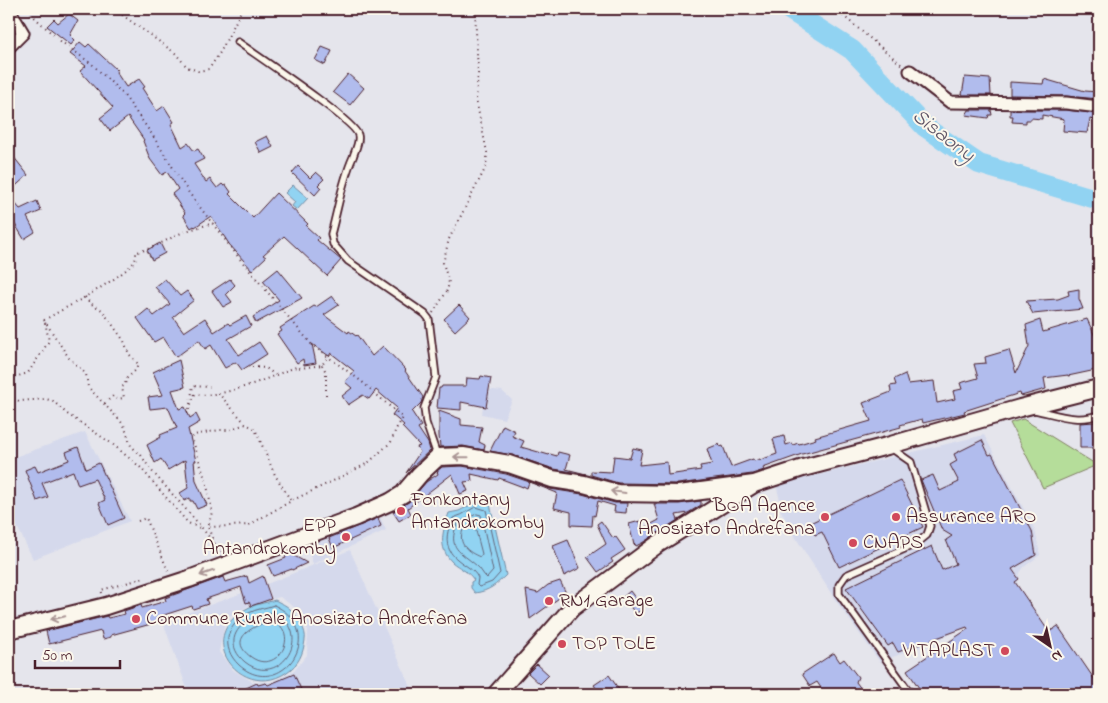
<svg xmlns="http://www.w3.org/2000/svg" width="1108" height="703" font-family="'Indie Flower',sans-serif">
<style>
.built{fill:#d5d9ec}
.green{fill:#b5dd9a;stroke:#807e62}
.water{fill:#91d3f2;stroke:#758ba2}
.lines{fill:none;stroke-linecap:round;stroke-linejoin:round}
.shore{stroke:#66677b;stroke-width:1}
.river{stroke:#91d3f2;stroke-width:20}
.building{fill:#b1bced;stroke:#4a1f2b}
.lane-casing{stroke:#4a1f2b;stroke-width:9}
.street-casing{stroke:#4a1f2b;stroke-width:15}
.secondary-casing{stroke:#4a1f2b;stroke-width:20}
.path{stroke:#4a1f2b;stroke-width:2;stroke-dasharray:1 4;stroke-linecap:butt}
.lane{stroke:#fbf7ec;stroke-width:5.5}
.street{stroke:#fbf7ec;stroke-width:11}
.secondary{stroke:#fbf7ec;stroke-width:16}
.oneway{stroke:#ab9695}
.poi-dot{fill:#d1495b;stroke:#fbf7ec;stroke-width:2}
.labels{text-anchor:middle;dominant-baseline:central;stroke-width:4;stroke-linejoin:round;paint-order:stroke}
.poi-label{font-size:20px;fill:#4a1f2b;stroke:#fbf7ec;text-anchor:start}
.water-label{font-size:21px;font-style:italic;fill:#5f5567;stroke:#fbf7ec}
</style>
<rect width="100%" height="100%" fill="#e5e5ec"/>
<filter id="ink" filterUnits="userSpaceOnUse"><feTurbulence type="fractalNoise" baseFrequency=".02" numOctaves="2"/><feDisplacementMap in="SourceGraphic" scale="10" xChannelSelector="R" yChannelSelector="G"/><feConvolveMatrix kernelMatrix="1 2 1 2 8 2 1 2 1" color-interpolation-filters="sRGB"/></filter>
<g filter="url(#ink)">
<path class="built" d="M485,389L502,391L512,400L504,419L482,414Z
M85,432L130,521L33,559L9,510V459Z
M984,435L1035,530L1040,555L1024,567L1020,573L1017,584L998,597L970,621L945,637L880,662L834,598L796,538L776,502L780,500L776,485Z
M378,513L386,530L313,564L306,544Z
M350,550L414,694H189L163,622L245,592L250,605L229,617L225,624L219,652L233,670L253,682H272L294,671L307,655L308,630L294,607L280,597L272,599L267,584Z"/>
<path class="green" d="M1023,419L1097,465L1043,488L1010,423Z"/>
<path class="water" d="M293,185L308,198L297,210L292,206L295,202L285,193Z
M476,502L490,504L506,575C496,585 489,591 475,593L471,588V582L474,580C468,571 459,568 452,562C437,547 443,530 449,513L459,511Z
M275,600C280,603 287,605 291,610C298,617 307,631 305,640C303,654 299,664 287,672C245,702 191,640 246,609C254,604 266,603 275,600Z"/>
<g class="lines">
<path class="shore" d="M476,507L486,510L500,573L492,582L479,587L477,585L478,578C474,569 465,566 457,559C443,548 446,532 453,518L461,515Z
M477,514L481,515L493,571L487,578C483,575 481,569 477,566C460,551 447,549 457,524Z
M473,525L475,527L482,554L480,557C468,552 457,544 463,530Z
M274,605C331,632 280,702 239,665C220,647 226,625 249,613C256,609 266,608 274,605Z
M273,612C317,631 280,690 245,662C227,647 232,629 251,619C257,616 266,614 273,612Z
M272,620C302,633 277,676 251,657C225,638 256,625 272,620Z"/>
<path class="river" d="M788,9L852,50L925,127L979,164L1099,200"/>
</g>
<path class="building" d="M69,14L78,21L70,35L75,40L71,45L47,26L54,19L58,23Z
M80,42L86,47L89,44L117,70L116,72L126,87L139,79L145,87L142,88L157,111L164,106L174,122L171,124L182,147L188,143L194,151L198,149L204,159L194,164L206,182L210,179L217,188L222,184L224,186L226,185L231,192L229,194L253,218L276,193L308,224L306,226L319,238L317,240L341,260L327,276L284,236L263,255L266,257L252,270L229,244L211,216L195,227L194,226L191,228L183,215L185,213L172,194L178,189L167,172L162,175L150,159L143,141L144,140L128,117L110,131L100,118L113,108L80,71L86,66L70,54Z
M322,47L332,51L325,65L315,60Z
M348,74L364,88L350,105L333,92Z
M965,77L990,79L991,95H962Z
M1044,79L1085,91L1099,92V99L1066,96L1010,95V82L1043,84Z
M969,110H991L992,115H989L988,118L966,115Z
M1010,110H1066L1099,114L1097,121L1090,119L1087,133L1063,131L1064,119L1042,115V119L1031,118V120H1026V123L1012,122L1013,116H1010Z
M267,136L273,147L261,153L255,142Z
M9,151L28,175L9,192Z
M298,166L310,178L316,172L324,179L318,185L321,188L315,195L292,173Z
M9,196L20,209L37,201L41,211L27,217L35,232L24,239L13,221L9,224Z
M160,243L165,253L152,260L147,250Z
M278,269L302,298L256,323L253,317L279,300L263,281Z
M165,279L180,296L187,291L194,300L173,317L184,332L205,318L214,332L228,323L230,325L246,316L251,326L228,339L239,355L259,342L267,354L242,370L236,362L225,368L211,345L205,349L199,340L176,357L163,337L154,342L137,318L148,309L154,316L170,304L155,287Z
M230,279L235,285L226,294L232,302L223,307L212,291Z
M1079,289V299L1083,309L1033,314L1026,301L1058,299L1069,295L1068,291Z
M332,296L339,305L324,315L348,333L349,331L356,336L357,335L372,356L383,346L406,370L405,371L423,397L421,403L412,412L421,426L418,428L428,443L430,450L406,473L420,452L417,447L420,446L402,427L404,425L392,415L397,408L376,390L369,399L363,395L348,405L342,396L352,388L345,382L354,371L331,353L329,356L312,344L316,363L304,365L303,359L297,363L277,334L282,331L280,328L314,306L316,307Z
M459,305L470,317L455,331L444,319Z
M1087,319L1099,345L1097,346L1099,356L1094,357L1096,370L1068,376V375L1044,378L1046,389L1021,396L1020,393L964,411L965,413L923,423L922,419L900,425L901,427L802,454L763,468L764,470L752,474L678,484L618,483L591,475V471L612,472L614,456L630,458L633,448L642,450L639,465L667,462L668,475L701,470L700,466L712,464L707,449L719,444L720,447L723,446L731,467L753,459L754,461L760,459V460L777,454L773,439L784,436L786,445L792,443L793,445L798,443L799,444L816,439L815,437L871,421L863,403L891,392L890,386L896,385L894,379L905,374L908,384L934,381L937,403L955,399L953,391L962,389L960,383L978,378L974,364L986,363L985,357L1009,350L1016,373L1029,346L1026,325L1040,320L1043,332Z
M179,360L185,387L172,390L179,409L185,407L190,418L196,414L200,422L188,429L196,461H194L196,481L207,505L197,509L193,501H190V498L184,501L180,493L188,488L185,460L168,470L161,459L155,463L147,445L161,437L160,435L177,428L168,407L150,409L148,397L163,395L153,372Z
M481,376L491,378L486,407L461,402V410L437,408L439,388H441L442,386H466L467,378L480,379Z
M439,411L461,419V425L482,427L479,442L485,445L484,450L463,446L440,447L439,436Z
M1095,422L1094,448H1080V423Z
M503,425L515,431L512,436L524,441L521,447L549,455L550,454L557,456L558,452L570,455L566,469L586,474L554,469L512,455L490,451Z
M982,440L989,455L992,454L1032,531L1036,555L1012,569L1019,579L1015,582L1049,632L1058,626L1099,686V694H923L907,670L968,629L967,627L898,652L893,643L888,646L846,588L932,546L942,570L956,564L946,540L952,536L942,530L921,480L933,475L940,491L959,482L950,465L957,461L954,454Z
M78,447L86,469L99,463L124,518L108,525L99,503L105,500L95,479L78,485L73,471L42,483L48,497L37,501L25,470L35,466L38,472L69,460L66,452Z
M462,466L506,474L550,489L582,494L615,503H627L626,513L614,512L615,506L598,501L595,516L593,515L592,526L571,525V512L554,508L557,493L529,482L527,488L523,486V487L499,478L498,480L471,474L472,481L464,482L468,491L460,494L452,474L408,508L411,514L399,521L393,512L410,501L426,482L438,474L437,471L442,467Z
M900,480L923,527L839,567L822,532L815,535L810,523Z
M701,501V505L688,513L676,515L678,520L642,543L636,546L635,544L634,545L629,524L640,521L642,529L659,520L654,504H679Z
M378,518L381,526L333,548L329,538Z
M601,521L613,538L616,537L625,550L611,559L613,562L598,572L587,557L606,544L597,524Z
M568,540L580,568L564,576L553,546Z
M289,553L307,563L292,570V569L273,576L268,565L286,558L284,554Z
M247,576L249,583L263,576L271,599L251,606L249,602L246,603L241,587L206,599L208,604L193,609L192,606L161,616L162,621L111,635V637L103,639L101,631L49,644L46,631L107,616L108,618L125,614L124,611L141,605L142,608L166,601L165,598L223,577L225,582Z
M560,581L566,593L530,619L526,590L538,593L548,585Z
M630,591L644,610L635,613L623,597Z
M834,653L840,662L844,659L858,677L856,682L865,694H825L817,682L810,686L802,674Z
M537,664L549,675L540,684L528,673Z
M294,674L303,694H233L257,683L258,685L266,683L268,685Z
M609,675L622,694H600L594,685Z"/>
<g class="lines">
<defs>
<path id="lane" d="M238,42C256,55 355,121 358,135C360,142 355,150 353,157C342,181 338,209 331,234L333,244L348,261L425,314L429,319L436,377L424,408L426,423L437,455
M1035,410C1055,414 1080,424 1099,414
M891,448L911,462L930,526L927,535L916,544L846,575L839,585V594L911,694"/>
<path id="street" d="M9,47L23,33L13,16
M910,71L950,102L1066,103L1099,107"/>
<path id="secondary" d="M9,630L106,606L189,579L356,517L390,502L403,494L420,474L438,457L463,456L509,464L552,479L584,484L617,493L679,494L754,484
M496,694L572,608L658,544L754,484L803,468L887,446L1020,408L1099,388"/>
</defs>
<use href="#lane" class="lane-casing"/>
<use href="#street" class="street-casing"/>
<use href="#secondary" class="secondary-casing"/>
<path class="path" d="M30,9V13L59,40L93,65L123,94L151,133L189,193L239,258L312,345L361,381L403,418L396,429L391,442L368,463L335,480L291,501L249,525L208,527
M114,9L175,53L187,67L198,71L209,69L221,51L242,9
M835,9L902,65
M85,297L90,303L102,310L124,341L129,354L138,364L136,370L126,379L125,385L122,387L124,398L117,399L113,396L104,404
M433,313L447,291L449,283L443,263L449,239L486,167L487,152L476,100L478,74L475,9
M44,320L69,358L86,374L88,387L124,425L131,446L141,455L150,469L198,523L221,552
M44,320C62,310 128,275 135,260C136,257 136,254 136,252C153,250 170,237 186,231C195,228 204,226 213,223
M322,365L326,372V398
M252,367L266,368L275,375
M9,390L10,381L15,377L28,373L49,341L45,322
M218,393L246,424
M9,396L19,401L46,399L53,401L67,414L111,443L140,467L188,523L200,528
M190,404L193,386L210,387
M189,409L195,394C223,399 270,377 296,367L301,368L322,365L328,357
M138,521L146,518L168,571
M214,543L208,527L212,512L207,485L192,438L194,435L219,430H228L246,424L255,429L275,475L291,501
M102,593L101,590L144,578"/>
<use href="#lane" class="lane"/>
<use href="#street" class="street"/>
<use href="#secondary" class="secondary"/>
</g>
<defs><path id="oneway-shaft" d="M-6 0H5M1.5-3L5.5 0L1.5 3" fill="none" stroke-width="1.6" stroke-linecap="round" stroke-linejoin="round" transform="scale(1.25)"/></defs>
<g class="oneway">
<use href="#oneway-shaft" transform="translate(461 457) rotate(-179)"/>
<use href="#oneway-shaft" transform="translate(618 492) rotate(-172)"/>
<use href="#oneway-shaft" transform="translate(207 573) rotate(161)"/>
<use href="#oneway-shaft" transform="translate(58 618) rotate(166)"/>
</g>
</g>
<g class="poi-dot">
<circle cx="401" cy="511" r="5"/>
<circle cx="825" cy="517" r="5"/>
<circle cx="896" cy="517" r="5"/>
<circle cx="346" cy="537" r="5"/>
<circle cx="853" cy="543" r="5"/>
<circle cx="549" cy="601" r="5"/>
<circle cx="136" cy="619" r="5"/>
<circle cx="562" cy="644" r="5"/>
<circle cx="1005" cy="651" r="5"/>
</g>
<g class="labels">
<g class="poi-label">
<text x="411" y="500">Fonkontany<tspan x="411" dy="23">Antandrokomby</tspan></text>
<text x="815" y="506" text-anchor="end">BOA Agence<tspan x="815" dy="23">Anosizato Andrefana</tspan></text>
<text x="906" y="517">Assurance ARO</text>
<text x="336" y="526" text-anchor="end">EPP<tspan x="336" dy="23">Antandrokomby</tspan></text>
<text x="863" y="543">CNAPS</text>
<text x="559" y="601">RN1 Garage</text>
<text x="146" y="619">Commune Rurale Anosizato Andrefana</text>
<text x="572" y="644">TOP TOLE</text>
<text x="995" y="651" text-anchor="end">VITAPLAST</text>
</g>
<g class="water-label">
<text transform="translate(943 136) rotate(38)">Sisaony</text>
</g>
</g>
<rect width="1108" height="703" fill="none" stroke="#fbf7ec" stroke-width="30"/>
<rect x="15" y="15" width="1078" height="673" fill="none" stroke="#4a1f2b" stroke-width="2" filter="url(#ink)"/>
<g transform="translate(1050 646) rotate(146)" stroke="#fbf7ec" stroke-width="4" paint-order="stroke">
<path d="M0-4L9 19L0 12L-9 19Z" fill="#4a1f2b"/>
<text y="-8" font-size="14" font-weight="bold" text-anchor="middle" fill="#4a1f2b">N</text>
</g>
<path d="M35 660v8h85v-8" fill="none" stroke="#4a1f2b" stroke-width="2.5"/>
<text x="42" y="660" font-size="15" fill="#4a1f2b" stroke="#fbf7ec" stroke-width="4" paint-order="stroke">50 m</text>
</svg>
